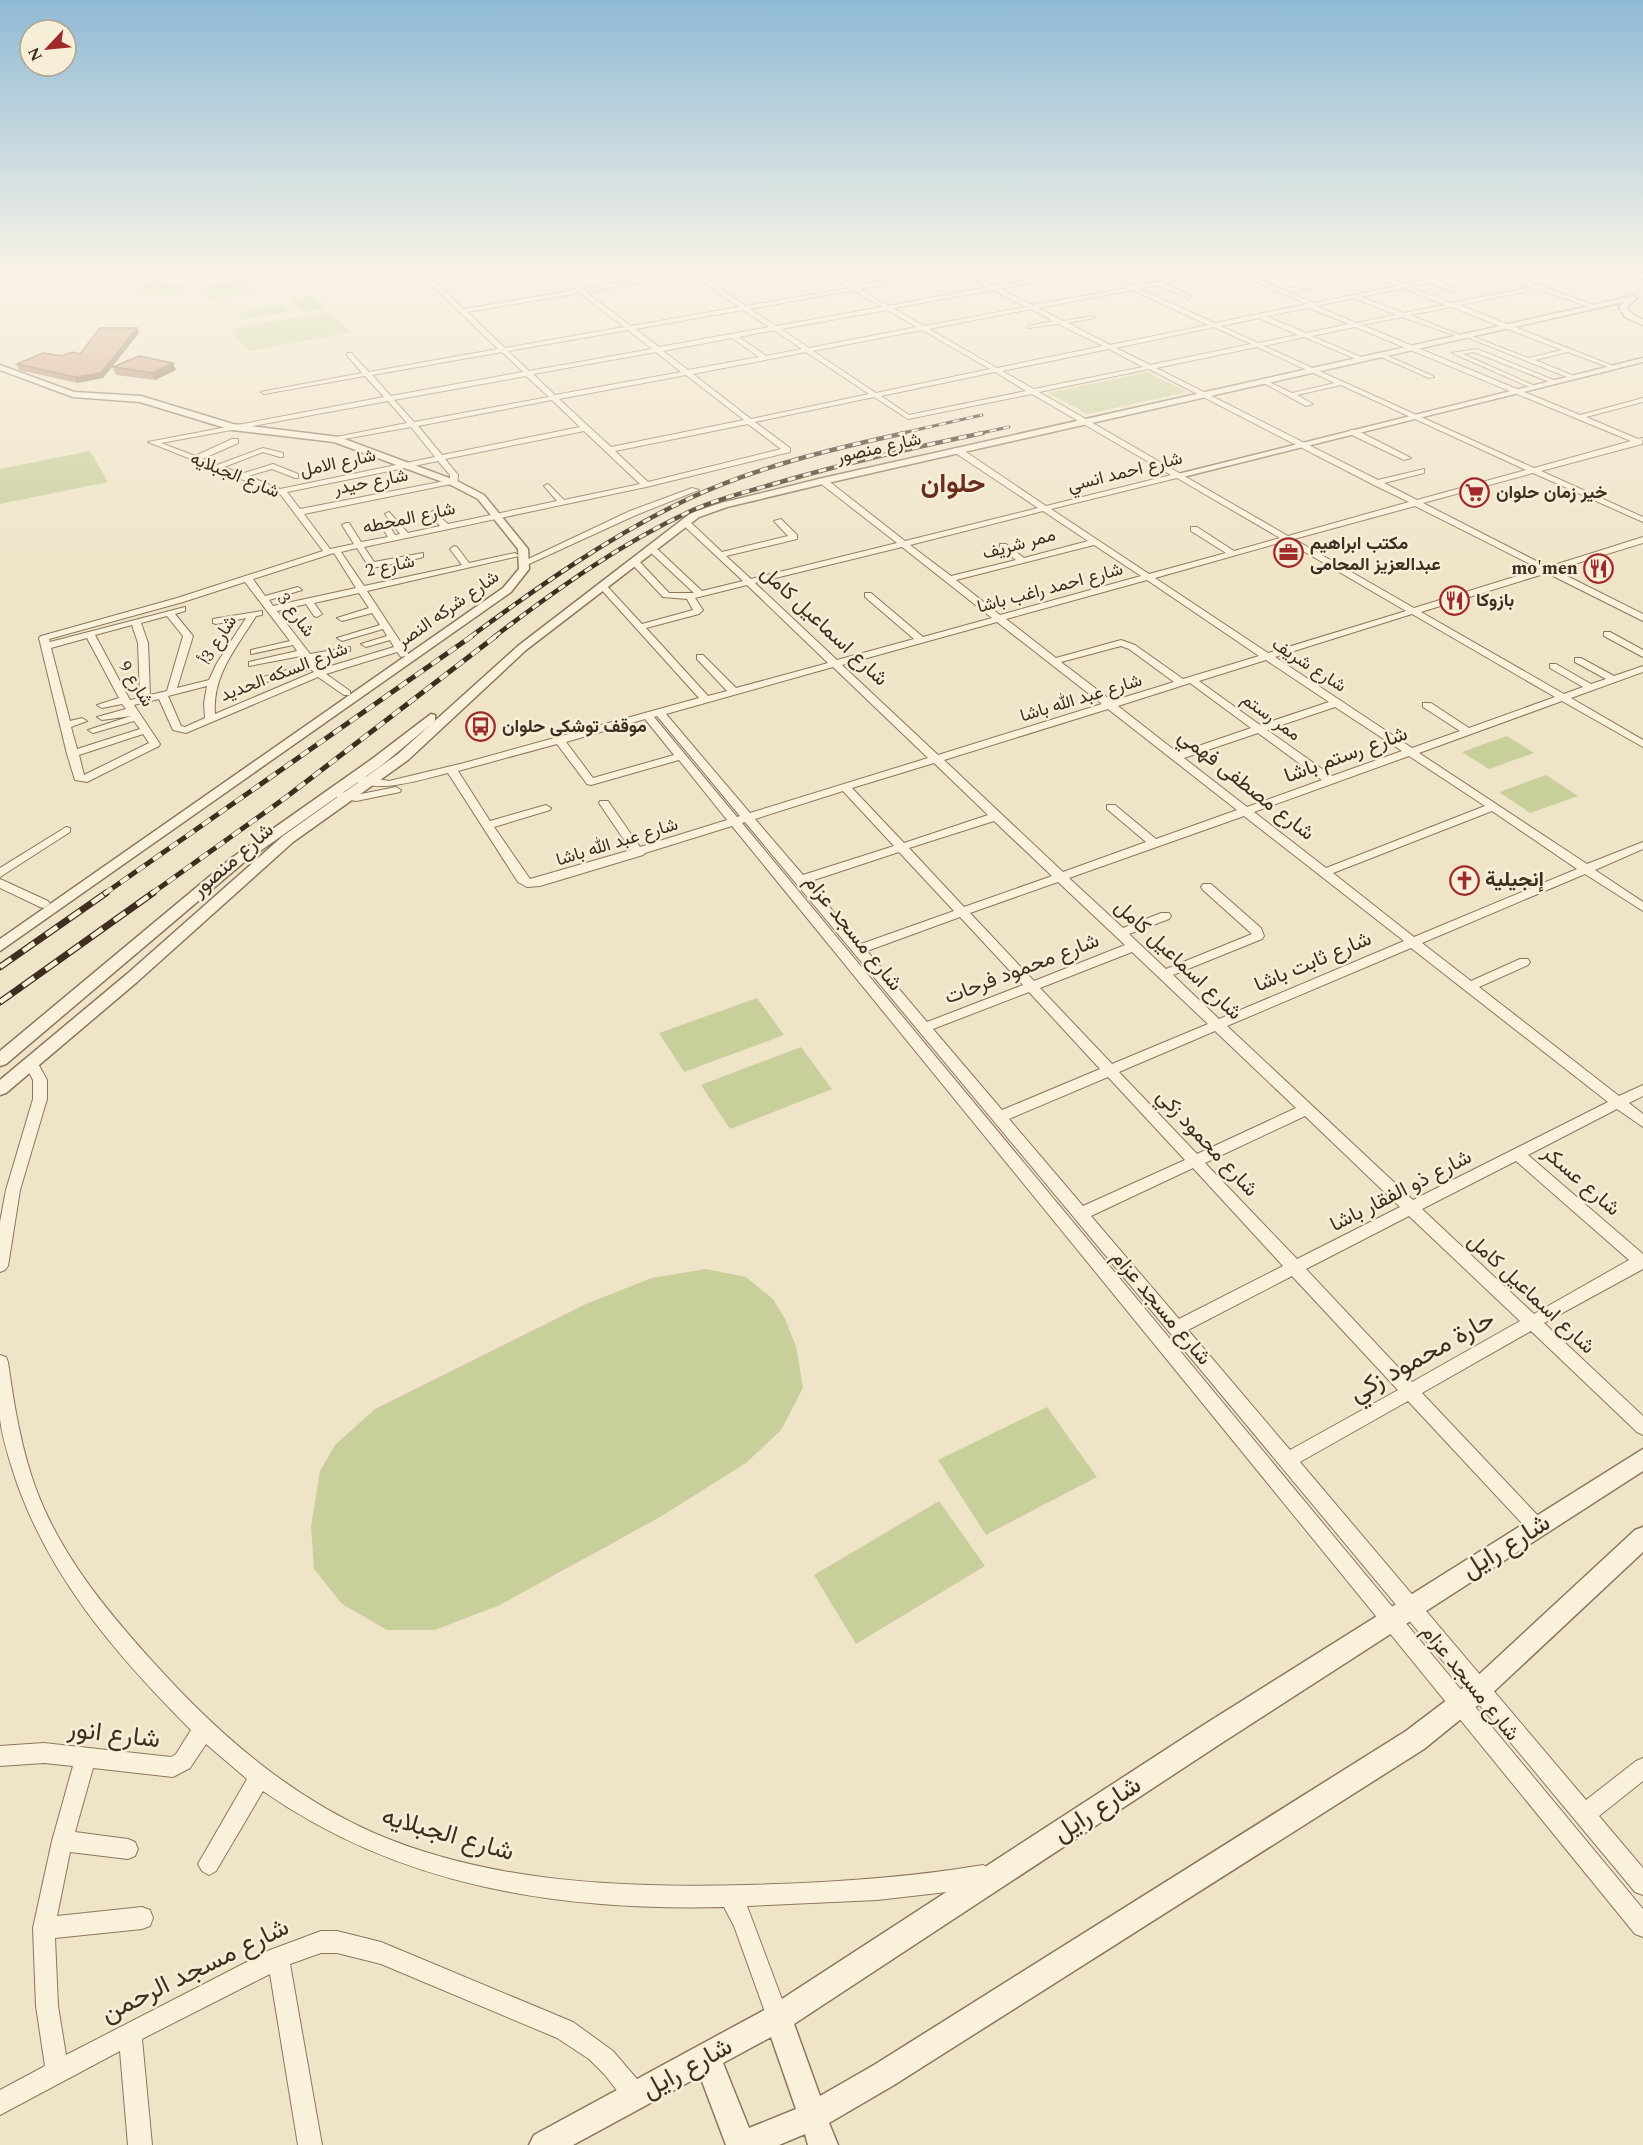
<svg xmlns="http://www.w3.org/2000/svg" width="1643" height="2145" font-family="Spectral,Vazirmatn,serif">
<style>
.green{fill:#c9cf9b}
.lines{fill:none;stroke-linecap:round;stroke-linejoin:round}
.minor-casing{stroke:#8d765c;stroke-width:2}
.tertiary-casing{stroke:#8d765c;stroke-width:3}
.minor{fill:#faf1dc;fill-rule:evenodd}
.tertiary{fill:#faf1dc;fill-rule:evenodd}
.rail-far3-casing{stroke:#3d2e20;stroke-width:3}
.rail-far2-casing{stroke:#3d2e20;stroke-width:4.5}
.rail-far1-casing{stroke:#3d2e20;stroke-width:5}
.rail-casing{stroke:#3d2e20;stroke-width:7}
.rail-far3{stroke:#f7eed8;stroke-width:2;stroke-dasharray:7;stroke-linecap:butt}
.rail-far2{stroke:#f7eed8;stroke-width:3;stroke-dasharray:8;stroke-linecap:butt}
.rail-far1{stroke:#f7eed8;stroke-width:4;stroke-dasharray:10;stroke-linecap:butt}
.rail{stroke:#f7eed8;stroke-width:4.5;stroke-dasharray:14;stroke-linecap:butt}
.wall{fill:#b2896c}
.shaded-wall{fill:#916f58}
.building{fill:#cf9f7d;stroke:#916f58;stroke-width:1.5}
.labels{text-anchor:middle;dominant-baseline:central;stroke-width:5;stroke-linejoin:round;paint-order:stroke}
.far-street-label{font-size:18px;fill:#3d2e20;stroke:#f7eed8}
.far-poi-label{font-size:18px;font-weight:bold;fill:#3d2e20;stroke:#f7eed8;text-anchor:start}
.street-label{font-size:21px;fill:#3d2e20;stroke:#f7eed8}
.poi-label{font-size:21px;font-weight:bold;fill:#3d2e20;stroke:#f7eed8;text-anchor:start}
.near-street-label{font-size:26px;fill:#3d2e20;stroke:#f7eed8}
.far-town-label{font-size:27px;font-weight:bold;fill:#6b2e1e;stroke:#f7eed8}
</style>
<rect width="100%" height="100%" fill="#f0e4c8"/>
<path class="green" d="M243,280L254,292L211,299L200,287Z
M154,281L187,287L166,296L133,291Z
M312,296L326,308L303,312L290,300Z
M280,304L289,311L245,320L236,313Z
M329,312L352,332L249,351L229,329Z
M1147,372L1187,392L1087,414L1049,393Z
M90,451L108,482L0,504V469Z
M1507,736L1534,753L1489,769L1462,752Z
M1546,775L1578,796L1530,813L1499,792Z
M757,998L784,1035L684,1072L659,1033Z
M801,1047L832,1089L730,1129L701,1085Z
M706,1269L746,1277L773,1299L785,1319L796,1346L803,1388L781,1430L746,1463L660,1517L500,1605L435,1630H387L342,1604L314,1569L311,1527L320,1471L335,1445L375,1409L588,1303L652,1278Z
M1047,1407L1097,1477L986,1535L938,1460Z
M939,1501L985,1566L856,1644L814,1575Z"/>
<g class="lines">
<defs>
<path id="minor" d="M418,272H425L464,309L576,290L554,272H561L583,289L681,272H697L746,306L849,288L823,272H831L855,286L936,272H951L860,289L888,306L988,287L959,272H967L995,286L1070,272H1085L1000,289L1033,305L1127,288L1094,272H1103L1134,286L1208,272H1222L1166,284L1191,296L1189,299L1159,285L1139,289L1215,323L1307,304L1233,272H1242L1281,289L1312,285V287L1287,292L1314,303L1397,286L1363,272H1372L1404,284L1462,272H1476L1437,281L1456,289L1454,292L1430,283L1410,287L1452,303L1532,287L1494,272H1504L1596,306V308H1592L1538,289L1459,305L1616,367L1611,368L1568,352L1535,360L1574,376L1572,379L1464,336L1469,335L1528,358L1562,350L1451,307L1410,315L1462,336V338L1402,317L1362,325L1580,415L1643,398V402L1586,417L1638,439L1643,438L1642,444L1541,471L1643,517V522L1533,473L1423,503L1548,567L1643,537V543L1555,570L1643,614V621L1547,573L1421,612L1564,694L1583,687L1550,668V664H1556L1591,684L1606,679L1575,662V658H1581L1614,676L1643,666V672L1571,698L1643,740V747L1562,701L1419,753L1587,864L1643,842V849L1595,870L1643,902V911L1585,874L1422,943L1471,981L1520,959H1528L1530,962L1528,965L1479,987L1619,1096L1643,1085V1096L1629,1103L1643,1114V1127L1617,1109L1528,1155L1643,1254V1269L1544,1323L1643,1416V1435L1637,1432L1531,1331L1422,1393L1543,1521L1546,1527L1543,1533L1537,1535L1531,1533L1408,1401L1300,1462L1586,1800L1636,1761L1643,1758V1781L1599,1816L1643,1868V1895L1635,1892L745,822L742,823L1643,1909V1937L1635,1934L732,826L645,853L643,855L540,886L527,887L518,882L448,773C423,779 374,796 352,778L357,775L389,781L464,763L699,698L598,586L605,584L642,624L693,610L687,599L663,597L631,563V559H637L669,593H694L648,550V546H654L702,591L743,581L682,524V520H688L722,552L788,536L774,521L781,519L797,535V539L726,556L751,579L897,543L820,483V479H826L905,541L1038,508L954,452V448H960L1046,506L1171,475L1032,394L908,419L874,397L755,422L790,448V452L646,487L364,547L374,562L423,553V557L420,558L372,568L369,567L357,548L341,552L364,586L462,565L450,549L454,546L457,547L469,563L515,553L519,556L367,591L409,655L401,657L397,652L326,674L350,691V695H344L318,677L186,733L173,730L159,699L134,705L160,744L159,746L87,782L75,780L67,754L39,638L41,636L177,598L323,551L281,495L148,442L384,397L365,376L264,394L261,392L362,373L347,355V353H351L369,372L498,349ZM691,274L739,307L631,326L586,292ZM1403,288L1445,305L1403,313L1361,297ZM853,290L882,307L776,326L750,309ZM993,290L1026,307L924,326L893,308ZM1132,290L1208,325L1110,345L1068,323L1094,318V316L1063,321L1038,308ZM580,293L624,327L505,348L467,312ZM1354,298L1396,315L1356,323L1316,306ZM1309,308L1349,324L1306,333L1266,316ZM1031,309L1053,321L1028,326V328L1058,324L1103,346L997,368L929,329ZM743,310L769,327L659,347L635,329ZM887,310L917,327L809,348L781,329ZM1259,318L1298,335L1258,343L1221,326ZM1214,327L1251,344L1150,365L1116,348ZM1355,327L1631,441L1534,468L1264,346L1304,337L1361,361L1363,358L1312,336ZM628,330L652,349L529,371L508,351ZM774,330L802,349L766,356L739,337ZM922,330L990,369L876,393L813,351ZM732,338L759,357L688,370L663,351ZM1257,347L1335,383L1292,393L1265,380L1260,381L1306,406L1313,404L1297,395L1341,385L1526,470L1417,500L1384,483L1424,473V469L1378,480L1156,368ZM1109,349L1143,367L1034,389L1002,371ZM502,352L523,372L391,396L372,375ZM656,352L681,372L555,395L533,374ZM806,352L869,394L751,419L693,374ZM1149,369L1374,485L1409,502L1288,536L1039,392ZM995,372L1026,391L909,415L881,396ZM686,375L744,420L611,447L559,399ZM526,376L549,397L414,422L394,400ZM552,400L580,427L442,455L418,426ZM388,401L407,423L336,437L332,439L333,441L411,427L435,457L280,489L248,476L272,469L295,478H298V474L273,464L241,474L224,467L263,452L280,457H283V453L263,448L217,465L202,459L238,443V439H232L195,456L161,443ZM748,424L781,449L648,482L615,451ZM584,431L640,484L564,500L548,484L544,486L557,501L448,524L433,511L429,513L440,526L408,533L389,512L385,514L400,534L395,535L387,522H384L380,524L388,537L361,542L349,523H346L342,525L354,544L330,549L304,514L451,484L457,485L458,475L445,459ZM438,461L450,475V480L300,509L287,492ZM1177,478L1280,538L1234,551L1197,527H1191V531L1226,553L1149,574L1051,509ZM1415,506L1540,569L1414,608L1294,539ZM1043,511L1088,541L1024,558L1006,544H1000V548L1016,560L951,576L910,545ZM1286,541L1406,611L1268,653L1155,578ZM1094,545L1141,576L1000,615L956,580ZM902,547L992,618L923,637L871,593H865V597L914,639L837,660L755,583ZM334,553L356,588L273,606L269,600L302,590L298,587L265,596L253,579ZM1147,580L1259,656L1183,679L1135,645L1121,640L1056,658L1006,619ZM245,582L290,641L251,650V654L293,645L297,651L249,662V666L301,656L307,664L260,678V682H266L311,669L314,672L215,714C212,675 237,647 256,616L262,615V611L213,619V623L216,624L246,618L217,663L209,680L177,688L193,636L175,614L185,611V607L50,642L49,639L183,602ZM747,585L828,663L736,688L703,655H697V659L727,691L708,696L646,628L699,614L703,610L695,598ZM359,593L369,608L337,618L342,621L372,613L380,625L337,638L342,641L383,629L387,636L361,644L366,647L390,640L394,647L321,669L313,659L350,651V647L310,654L277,611L306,604L314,616L317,617L322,614L314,603ZM1412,614L1555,697L1469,728L1431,703H1423V707L1460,731L1412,748L1275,657ZM167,616L183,636L167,691L150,695L148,643L141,623ZM997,622L1102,704L938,755L842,665ZM132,625L138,643L140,698L130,700L95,635ZM87,638L119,698L97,705L102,708L122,704L126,709L97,717L102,720L131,716L88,730L93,733L134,721L140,729L77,749L71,727L87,721L82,718L70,721L51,648ZM1121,646L1129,649L1174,682L1112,701L1061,662ZM1266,660L1329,702L1260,725L1199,681ZM833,667L928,758L750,813L666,714ZM1190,683L1251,728L1178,753L1118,706ZM207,686L204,703L205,718L185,727L181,726L168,696ZM1335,707L1402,751L1332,776L1267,730ZM1108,709L1237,810L1156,839L1115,805H1107V809L1146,842L1063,872L944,760ZM657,716L740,816L737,817L654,717ZM645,719L674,755L593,778L566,742ZM1258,733L1322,780L1247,807L1184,758ZM143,734L149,743L84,775L79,755ZM557,744L587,784L591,785L679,760L727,820L640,847L608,801H600L599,803L631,850L530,879L494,827L550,810L551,808L546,805L490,821L458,771ZM1409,756L1485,806L1326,868L1254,812ZM934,763L988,815L904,843L852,788ZM843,791L894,846L803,875L755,819ZM1492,811L1577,869L1414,937L1333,873ZM1244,816L1404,941L1219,1019L1173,975L1262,939L1264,936L1261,928L1211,884H1203L1201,887L1203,890L1252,934L1166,969L1129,934L1169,919L1171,916L1169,913H1161L1123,928L1069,878ZM994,821L1052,876L964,907L909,848ZM899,852L954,911L861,944L808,882ZM1058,882L1125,945L1034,981L970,913ZM960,917L1023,985L927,1022L867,951ZM1411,948L1608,1102L1413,1200L1227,1026ZM1132,952L1208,1024L1112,1064L1040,988ZM1029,992L1100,1069L1002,1110L933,1029ZM1215,1031L1296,1108L1197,1154L1119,1072ZM1108,1077L1185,1160L1083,1206L1009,1119ZM1305,1116L1400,1207L1297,1259L1205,1163ZM1516,1161L1629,1260L1534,1314L1422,1209ZM1193,1168L1283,1266L1179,1319L1091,1216ZM1409,1216L1520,1321L1412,1382L1306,1269ZM1292,1276L1398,1390L1290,1450L1188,1330Z
M1477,349L1556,381L1557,382L1552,383L1474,352L1463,354L1537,387L1532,388L1452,353Z
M1381,353L1433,376L1434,377L1429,378L1379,356Z
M1350,430H1356L1411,458L1404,460L1350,434Z
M692,488L699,490L636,515L529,564L522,562L630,511Z
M1604,632H1610L1643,650V657L1604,636Z
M396,787L401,790L400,792L356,801L328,795L327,793L332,790L356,795Z
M66,827L70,828V832L0,877V868Z
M0,879L48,901L50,904L44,908L40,907L0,888Z
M31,1058L36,1060L47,1080V1099L20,1190L8,1266L5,1270L0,1272V1222L6,1190L33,1099V1080L24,1063Z
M0,1355L6,1357L8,1362C14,1405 21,1448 36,1489C61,1556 107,1611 154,1663C217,1733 288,1795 374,1833C490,1883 623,1888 747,1885C827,1883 905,1878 983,1865L990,1869L994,1876L990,1883L956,1891L877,1900L747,1906L789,2018L786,2026L778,2029L770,2026L734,1926L724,1907C559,1911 400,1887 263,1791L216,1871L209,1875L202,1871L198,1864L247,1779L206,1744L190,1768L173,1777L93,1768L75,1832L128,1839L135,1842L138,1849L135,1856L128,1859L70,1852L57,1916L142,1907L150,1910L153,1918L150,1926L142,1929L55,1938L58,2006L66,2055L270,1950L321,1931H337L381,1942L573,2022L613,2051L636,2078L648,2097L644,2105L636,2109L628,2105L605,2075L589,2059L557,2038L381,1964L337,1953H321L290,1964L322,2145H298L270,1974L142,2039L152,2145H128L120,2051L0,2115V2090L45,2066L36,2006L33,1928L52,1841L73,1766L44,1763L0,1766V1746L44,1743L171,1757L176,1754L191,1730C116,1655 44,1572 12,1468C7,1452 2,1436 0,1419C0,1398 0,1376 0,1355Z"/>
<path id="tertiary" d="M1627,272L1643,274V279L1627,274Z
M1633,296L1637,298L1627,307L1631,313L1643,320V325L1625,317L1619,307L1624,302L823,484L727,507L699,517L526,650L408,760L293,842L137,982L6,1093L0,1095V1080L127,974L283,836L398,754L518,646L691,513L721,503L823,478Z
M1643,358V362L1179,478L1174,475Z
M0,365L74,392L141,396L233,424L339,437L457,481L484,495L528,549L529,569L511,592L0,951V939L503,588L519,569L518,549L478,499L451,485L334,442L232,430L140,402L73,397L0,370Z
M431,714L435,715V721L382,765L243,863L6,1064L0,1066V1051L233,857L372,759Z
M1643,1449V1471L1220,1744L794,2024L820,2096L874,2065L1406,1731L1472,1681L1635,1530L1643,1527V1552L1488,1697L1424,1749L894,2085L829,2123L838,2145H808L805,2134L779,2145H726L700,2076L573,2145H529L534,2135L768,2008L1202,1726ZM771,2037L796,2109L749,2128L723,2063Z"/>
</defs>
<use href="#minor" class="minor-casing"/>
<use href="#tertiary" class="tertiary-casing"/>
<use href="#minor" class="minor"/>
<use href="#tertiary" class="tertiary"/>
<defs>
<path id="rail-far3" d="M898,434L982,415
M976,434L1009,427"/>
<path id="rail-far2" d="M470,637C539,586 610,536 688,499C756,467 832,449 905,433
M494,637C557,589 621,543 693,510C722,497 754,490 784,481C850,462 916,447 983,433"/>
<path id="rail-far1" d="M104,894L472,636
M151,894L285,798L496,636"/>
<path id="rail" d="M0,967L106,893
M0,1002L153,893"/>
</defs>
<use href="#rail-far3" class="rail-far3-casing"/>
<use href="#rail-far2" class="rail-far2-casing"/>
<use href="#rail-far1" class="rail-far1-casing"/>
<use href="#rail" class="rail-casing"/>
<use href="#rail-far3" class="rail-far3"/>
<use href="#rail-far2" class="rail-far2"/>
<use href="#rail-far1" class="rail-far1"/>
<use href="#rail" class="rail"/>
</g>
<path class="wall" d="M139,333L103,378L77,383L19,370L17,364L80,354Z
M113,367L176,370L155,380L116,375Z"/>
<path class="shaded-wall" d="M137,328L139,333L103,378L77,383L75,377Z
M173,363L176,370L155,380L152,373Z"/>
<path class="building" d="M100,328H137L101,373L75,377L17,364L43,353L62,356L72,352L80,354Z
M139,356L173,363L152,373L113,367Z"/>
<linearGradient id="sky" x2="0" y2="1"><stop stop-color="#8fbad6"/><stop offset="0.47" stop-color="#f8f3e6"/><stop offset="1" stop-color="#f8f3e6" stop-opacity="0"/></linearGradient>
<rect width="1643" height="573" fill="url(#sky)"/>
<defs>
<symbol id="supermarket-ring" viewBox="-11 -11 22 22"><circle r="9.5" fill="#f7eed8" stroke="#9e2a2b" stroke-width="1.5"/><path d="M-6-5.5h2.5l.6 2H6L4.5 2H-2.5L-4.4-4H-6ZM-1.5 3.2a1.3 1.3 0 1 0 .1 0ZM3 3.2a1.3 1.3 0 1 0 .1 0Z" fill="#9e2a2b"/></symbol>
<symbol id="office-ring" viewBox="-11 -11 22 22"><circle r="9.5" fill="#f7eed8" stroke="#9e2a2b" stroke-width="1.5"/><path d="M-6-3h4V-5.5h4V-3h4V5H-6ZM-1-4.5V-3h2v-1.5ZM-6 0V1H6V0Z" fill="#9e2a2b"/></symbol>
<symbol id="restaurant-ring" viewBox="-11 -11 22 22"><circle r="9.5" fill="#f7eed8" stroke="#9e2a2b" stroke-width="1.5"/><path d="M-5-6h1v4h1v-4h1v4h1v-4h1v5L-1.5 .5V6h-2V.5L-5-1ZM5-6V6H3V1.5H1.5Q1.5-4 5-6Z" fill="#9e2a2b"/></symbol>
<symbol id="bus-ring" viewBox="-11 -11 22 22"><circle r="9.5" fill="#f7eed8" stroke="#9e2a2b" stroke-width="1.5"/><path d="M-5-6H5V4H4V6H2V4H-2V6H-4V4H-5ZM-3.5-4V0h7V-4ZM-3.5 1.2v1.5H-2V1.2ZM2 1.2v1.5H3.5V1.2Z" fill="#9e2a2b"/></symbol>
<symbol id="church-ring" viewBox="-11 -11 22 22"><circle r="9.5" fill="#f7eed8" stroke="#9e2a2b" stroke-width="1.5"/><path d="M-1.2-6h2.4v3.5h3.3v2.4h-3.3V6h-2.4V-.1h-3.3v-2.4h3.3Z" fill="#9e2a2b"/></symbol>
</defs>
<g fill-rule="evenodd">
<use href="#supermarket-ring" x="1458" y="476" width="33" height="33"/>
<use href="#office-ring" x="1272" y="536" width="33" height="33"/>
<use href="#restaurant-ring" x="1582" y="552" width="33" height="33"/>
<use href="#restaurant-ring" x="1438" y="584" width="33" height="33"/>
<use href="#bus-ring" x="464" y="710" width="33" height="33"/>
<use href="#church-ring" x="1448" y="864" width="33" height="33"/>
</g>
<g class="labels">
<g class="far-street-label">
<text transform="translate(879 448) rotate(-13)">شارع منصور</text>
<text transform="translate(338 463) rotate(-12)">شارع الامل</text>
<text transform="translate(1125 472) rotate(-14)">شارع احمد انسي</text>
<text transform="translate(235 475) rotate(22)">شارع الجبلايه</text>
<text transform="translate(371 482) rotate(-11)">شارع حيدر</text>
<text transform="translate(409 518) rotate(-12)">شارع المحطه</text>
<text transform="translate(1019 544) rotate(-15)">ممر شريف</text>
<text transform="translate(390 566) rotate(-12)">شارع 2</text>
<text transform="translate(1050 588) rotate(-15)">شارع احمد راغب باشا</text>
<text transform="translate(448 609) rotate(-35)">شارع شركه النصر</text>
<text transform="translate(296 615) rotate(53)">شارع 3</text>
<text transform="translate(218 640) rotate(-58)">شارع 3أ</text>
<text transform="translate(1309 665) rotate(33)">شارع شريف</text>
<text transform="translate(284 672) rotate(-21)">شارع السكه الحديد</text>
<text transform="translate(136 684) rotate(58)">شارع 9</text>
<text transform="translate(1081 698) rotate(-17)">شارع عبد الله باشا</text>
<text transform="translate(1271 717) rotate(36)">ممر رستم</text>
<text transform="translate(617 842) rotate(-17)">شارع عبد الله باشا</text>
</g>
<g class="far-poi-label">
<text x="1496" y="492">خير زمان حلوان</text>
<text x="1310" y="543">مكتب ابراهيم<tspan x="1310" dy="21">عبدالعزيز المحامى</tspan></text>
<text x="1578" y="568" text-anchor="end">mo'men</text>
<text x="1476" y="600">بازوكا</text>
<text x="502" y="726">موقف توشكى حلوان</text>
</g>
<g class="street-label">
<text transform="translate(824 626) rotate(43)">شارع اسماعيل كامل</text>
<text transform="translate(1346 755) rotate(-20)">شارع رستم باشا</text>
<text transform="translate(1246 785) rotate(38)">شارع مصطفى فهمي</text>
<text transform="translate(233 860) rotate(-41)">شارع منصور</text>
<text transform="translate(853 933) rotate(51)">شارع مسجد عزام</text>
<text transform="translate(1178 960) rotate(43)">شارع اسماعيل كامل</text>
<text transform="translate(1313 962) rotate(-23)">شارع ثابت باشا</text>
<text transform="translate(1022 969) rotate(-21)">شارع محمود فرحات</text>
<text transform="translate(1207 1143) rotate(47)">شارع محمود زكي</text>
<text transform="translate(1581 1181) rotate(41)">شارع عسكر</text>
<text transform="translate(1401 1191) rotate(-27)">شارع ذو الفقار باشا</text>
<text transform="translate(1531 1294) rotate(43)">شارع اسماعيل كامل</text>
<text transform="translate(1161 1308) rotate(50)">شارع مسجد عزام</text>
<text transform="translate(1470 1683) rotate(51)">شارع مسجد عزام</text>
</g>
<g class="poi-label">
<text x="1485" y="880">إنجيلية</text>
</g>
<g class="near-street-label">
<text transform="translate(1422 1356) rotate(-29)">حارة محمود زكي</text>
<text transform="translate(1506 1546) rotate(-32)">شارع رايل</text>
<text transform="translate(114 1734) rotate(7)">شارع انور</text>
<text transform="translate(1097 1809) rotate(-33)">شارع رايل</text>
<text transform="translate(448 1834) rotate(16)">شارع الجبلايه</text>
<text transform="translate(195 1970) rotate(-26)">شارع مسجد الرحمن</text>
<text transform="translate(687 2068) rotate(-29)">شارع رايل</text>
</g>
<g class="far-town-label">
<text x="953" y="484">حلوان</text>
</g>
</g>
<g transform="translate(48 48) rotate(244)"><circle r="28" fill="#f7eed8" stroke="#ada18e" stroke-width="1.5"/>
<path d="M0-4.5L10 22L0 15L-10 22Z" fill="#9e2a2b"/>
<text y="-9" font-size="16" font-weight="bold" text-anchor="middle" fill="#3d2e20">N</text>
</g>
</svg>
